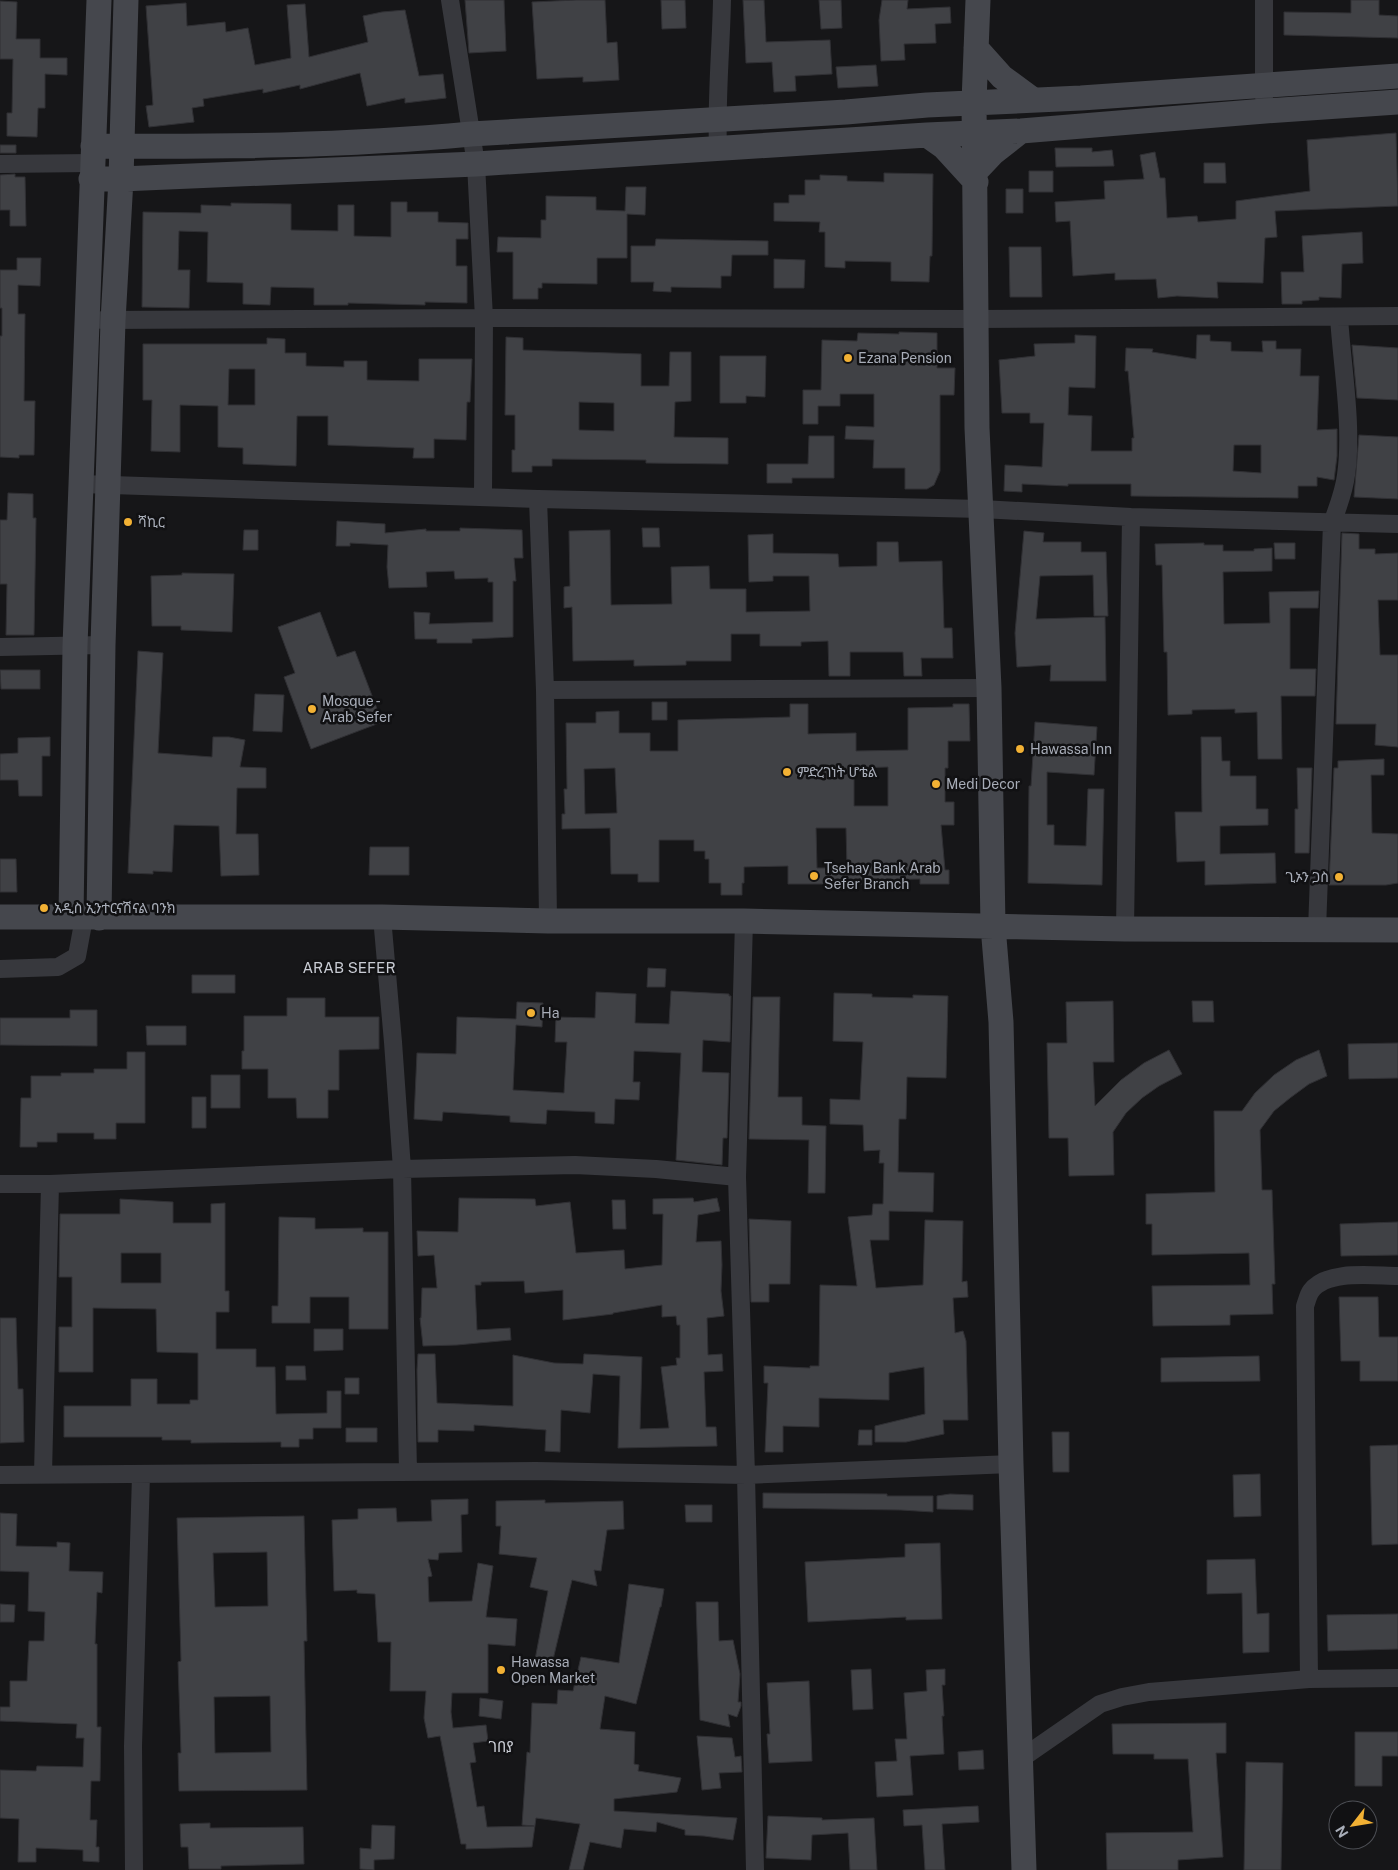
<svg xmlns="http://www.w3.org/2000/svg" width="1398" height="1870" font-family="'Public Sans','Noto Sans Ethiopic',sans-serif">
<style>
.building{fill:#404145;stroke:#303034;fill-rule:evenodd}
.lines{fill:none;stroke-linecap:round;stroke-linejoin:round}
.street{stroke:#37383d;stroke-width:18}
.secondary{stroke:#45474d;stroke-width:25}
.poi-dot{fill:#f2b134;stroke:#111113;stroke-width:2}
.labels{text-anchor:middle;dominant-baseline:central;stroke-width:5;stroke-linejoin:round;paint-order:stroke}
.poi-label{font-size:14px;fill:#a8adb8;stroke:#111113;text-anchor:start}
.neighbourhood-label{font-size:15px;fill:#c9ccd4;stroke:#111113}
</style>
<rect width="100%" height="100%" fill="#161618"/>
<path class="building" d="M465,0H504L506,51L469,53Z
M576,0H605L607,43L617,42L619,80L583,82V77L537,79L532,2Z
M661,0H685L686,28L662,29Z
M743,0H764L766,42L830,40L832,74L795,76L796,91L774,92L772,62L746,63Z
M819,0H841L842,28L821,29Z
M882,0H908L907,9L950,7L951,23L935,24L936,43L904,44L905,60L881,61L879,20Z
M1351,0H1379V15L1398,16V38L1284,35V12L1351,13Z
M0,1L17,2L16,39H40V58H67V75L45,74V108H38L37,137L7,136V113H12L13,59H0Z
M186,3L187,26L225,22L226,32L248,28L255,65L291,58L287,5L305,4L309,57L368,42L363,16L382,12L405,10L419,76L443,74L446,98L405,103V98L367,106L360,73L300,89V85L263,93V89L203,99L204,106L192,108L194,122L149,127L146,106L153,105L146,6Z
M876,65L878,86L838,88L836,67Z
M1396,133L1398,206L1275,211L1277,237L1265,238L1263,283L1217,282L1218,298L1177,296L1158,298L1156,279L1115,280V273L1073,276L1070,221L1056,222L1055,202L1105,199L1104,181L1144,179L1140,155L1155,152L1160,178H1165L1167,218L1197,216L1198,222L1236,219V201L1310,191L1307,140Z
M0,145H16V153H0Z
M1055,148H1092V152L1112,150L1114,166L1056,167Z
M1204,163H1225L1226,183H1204Z
M1029,171H1053V192H1029Z
M884,173L933,174L932,256H930L929,282L891,281V262L845,261V268L825,267V232H819L820,222L774,221V203H789V195H805V180H820V175L847,176V181L884,182Z
M15,174V177H25L26,226H10V210H0V175Z
M626,187H646L645,215L627,214V258H597V284L542,283V288H538V299H513V252H497L498,237L541,238V220H546V196L596,197V210L625,211Z
M1006,189H1023V213H1006Z
M391,202H407V212H438V222L468,223V239H456V266H467V303L425,302V305L348,303V305H314V288L271,287L270,305L243,304V283L207,282L208,232L179,231L178,270H190L189,308L142,307L143,212L201,213V205L231,206V203L291,204V230L338,231V205H354V236L391,237Z
M1362,232L1363,263L1342,264L1341,298L1319,297V300L1302,301V304H1282L1281,272H1304L1302,236Z
M656,239L768,241V255H732L731,276H721V288L671,287V292L653,291L654,282H631V246H655Z
M1009,247H1041L1042,297H1010Z
M17,258H41L40,286L18,285V314H25L24,401H35L34,455H19V458L0,457V336H2V308H0V270H17Z
M774,259L805,260L804,288H774Z
M899,332L937,333V368H955L954,395H940V471L934,485L927,489H905V468H873L874,440L845,439L846,426L874,427V394H840V406H818V424H803V390H821L822,340L857,341L858,333L899,334Z
M1075,335L1096,336L1095,388L1069,387L1068,415L1092,416L1091,451H1132V438H1134L1128,371H1125L1126,348L1153,349L1152,352L1196,359L1197,335H1210V341L1231,342V351L1263,352L1262,341H1276V349H1301L1300,376H1319L1317,430L1337,429V456L1334,480L1317,477V486H1298V498L1131,496V484H1068V486L1022,484V492L1004,491L1005,465L1042,467L1044,423H1030V413H1002L999,360L1035,356L1034,344L1075,343ZM1234,445H1261V473L1233,471Z
M506,337L523,338V350L641,354V386H669L670,352H691V401L675,402L674,437L728,438V464L646,463V460L552,459V466H532V472H512V450H515V415H505ZM579,402L614,403V431L579,430Z
M267,338L285,339V353H306V366L344,367V361H367V380L419,381V359H472L470,402H467L466,440L434,439V458H413L414,448L328,445V416H297L296,466L243,464V448L218,447V406L180,405V452L151,451L152,400H143V344H267ZM229,369H255V405H228Z
M1352,345L1398,348V400L1357,398Z
M720,356H766L765,397L746,396V403H720Z
M1359,435L1398,437V499L1354,497Z
M809,436H834V478H792V483H767V464H808Z
M8,493L33,494V518H36L34,635H6L7,584H0V520H7Z
M337,521L385,524V533L426,529V531H460V528L522,530L523,558H514L516,581H513V637L472,639V643H437V639H415L414,612L430,613L429,624L493,622V582H488V578L455,579L454,571L426,572L427,587L389,588L387,567L388,545L350,543V546H336Z
M642,528H659L660,547H643Z
M244,530H258V550H243Z
M610,530L611,605L672,604L671,567L709,566L710,589H746V612L810,611L809,576H773V581L749,582L748,535L773,534V553L838,554L839,567L877,566V542H898L899,562L942,561L944,628H952L953,658H921L922,676H904L903,652H850V676H829L828,641L801,642V646H760V634H731V661H686V665L634,666V660L573,661L572,607L564,608V587L570,586L569,531Z
M1024,531L1044,533L1043,542H1081V552H1106L1108,616H1094L1093,575L1040,576L1036,619L1105,617L1106,681H1050L1051,665L1017,667L1015,633Z
M1342,533L1359,534V549H1375V554L1398,553V600H1378L1380,655H1398V747L1375,745L1376,724H1336Z
M1204,543V545H1223V551H1254V549L1272,548V571L1223,572L1224,624L1270,623L1269,592L1319,591L1318,608H1290V669H1316L1315,696H1281L1282,759H1258L1257,712L1235,713V709L1192,710V714L1168,715L1167,652H1164L1162,565H1156L1155,544Z
M1274,543H1295V559H1275Z
M182,573L234,574L232,632L181,630V626H152L151,576L182,575Z
M320,612L337,657L355,651L382,722L311,749L284,677L295,673L278,627Z
M138,651L163,653L158,753L212,757L213,737H229L245,740L240,767L266,768V788H237L236,834H258L259,875L221,876L219,826L174,825L172,872L153,871V874L128,873Z
M0,670H40V689H1Z
M255,694L284,695L282,732L253,731Z
M652,702H667V720H652Z
M790,704H808V734L856,733V751L908,750V708L953,707V704H969L970,741H948V768H945V802H954V825H941L945,870H949V884H920V879L864,880V884H788V866L744,867V883H742V895H721V883H709V859H705V851H694V840H659V882H638V874H611L610,828L562,829V814H565L564,789H567L566,723H596V712L619,711V733H650V751H678V720L790,717ZM888,767V806H854V768ZM615,768L617,813L585,814L584,769ZM816,828H846L847,868H817Z
M1035,722L1097,727L1094,775L1047,772V825H1054V845L1086,846L1088,789H1104L1102,885L1028,883L1029,786H1031Z
M50,737V756H42V796H19L18,780H0V754L18,753V738Z
M1201,737H1221L1222,761H1230V776H1256V809H1268V825L1220,826V854L1275,853L1276,883L1205,885V861L1177,862L1175,812H1202Z
M1384,759V775H1371L1372,833L1398,834V883L1386,885H1329L1334,768H1338V761Z
M1297,768H1312L1309,853H1295V809H1298Z
M370,847H409V875H369Z
M0,859H16L17,892H0Z
M648,968L666,969L665,987H647Z
M192,975H235V993H192Z
M671,991L729,994V996H731L730,1042L703,1040L702,1072L729,1073L727,1138H723L722,1165L676,1160L681,1053L634,1051L633,1082H640L639,1100L615,1099L614,1124L595,1123V1112L547,1110L546,1124L510,1122V1116L443,1112L442,1121L414,1119L417,1053L456,1054L457,1017L516,1019L517,1002L543,1003L542,1027L516,1025L513,1090L564,1093L567,1042H555L556,1017L595,1018L596,992L636,994L635,1023L669,1024Z
M834,993L872,994V997L913,998V995L948,996L946,1078L907,1077L906,1119H899L898,1172L934,1173L933,1212L889,1211V1240H870L876,1288L923,1285L925,1220L963,1221L962,1282L967,1281L968,1297L953,1298L955,1333L963,1331L966,1341L968,1420H943L944,1434L906,1442H875V1426L925,1414L924,1367L889,1373V1400L819,1398V1427L783,1426V1452H765L768,1383H764V1366L810,1368V1366H819L820,1285L857,1286L848,1217L872,1215L873,1204H883L884,1163H879L880,1150L864,1151L863,1125L830,1124V1099L860,1100L863,1042L833,1041Z
M753,997H780L778,1097H802V1125L826,1126L825,1193H808L809,1140L749,1139Z
M287,998H325V1017H379V1049L339,1050V1090H328V1118H297L296,1098H268V1069H242V1051H244V1016H287Z
M1113,1001L1114,1062H1093L1095,1106L1121,1080L1144,1063L1169,1050L1182,1074L1159,1086L1142,1098L1126,1113L1113,1132L1114,1175L1069,1176L1068,1138H1049L1047,1043H1067L1066,1002Z
M1192,1001H1213L1214,1022H1193Z
M70,1010H97V1046L0,1045V1018H70Z
M146,1026H186V1045H147Z
M1398,1043V1078L1349,1079L1348,1044Z
M1319,1050L1327,1076L1309,1084L1290,1098L1274,1111L1260,1130L1262,1190H1272L1275,1284H1272L1273,1314L1230,1315V1325L1153,1326L1152,1286L1250,1285L1249,1253L1152,1255V1224H1146V1194L1215,1192L1214,1111H1242L1255,1093L1274,1075L1296,1060Z
M127,1052H145V1123H116V1139H94V1133H57V1142H37V1147H20L21,1098H31V1076H61V1073H94V1069H127Z
M211,1075H240V1108H211Z
M192,1097H206V1128H192Z
M459,1198L535,1199L536,1206L570,1202L576,1253L624,1250L625,1269L662,1265L663,1214H653V1199L693,1198L694,1202L717,1198L720,1211L698,1215L696,1242L721,1241L722,1265L721,1291L724,1316L707,1318L708,1355L722,1354L723,1371L704,1372L706,1427H716L717,1446L618,1448L620,1376L593,1374L590,1413L561,1410L560,1452L545,1451L546,1430L474,1425V1431L438,1430V1442H418L417,1370L418,1354H435L437,1403L513,1406V1355L554,1363L583,1364L584,1354L642,1357L640,1429L669,1428L661,1367L677,1365L676,1358H680V1325H677L676,1316L662,1317V1305L613,1313V1314L563,1320V1290L525,1293L524,1281L481,1282V1285H475L477,1330L510,1328L511,1340L457,1345L423,1346L420,1318H421L422,1288H437L434,1255L418,1256L417,1231L458,1232Z
M120,1199L173,1202V1223H211V1204L225,1203V1291H229V1312H216V1349H256V1367H275L276,1414L327,1413V1391H341V1428H313V1439H299V1447H281V1442L191,1443V1440H162V1437H64V1406H131V1379H157V1404H190V1400H198V1353L157,1352L156,1309L93,1308V1372H59V1327H72V1277H59L60,1214H120ZM121,1253H161V1283H121Z
M612,1200H625L626,1229H613Z
M279,1217L315,1218V1229L363,1228V1232H388V1329H349V1297H310V1323H272V1306H278Z
M749,1219L791,1221L790,1284H769V1302H751Z
M1398,1222V1255L1341,1256L1340,1224Z
M1339,1297H1378L1379,1337H1398V1381H1360V1361H1341Z
M0,1318H16L18,1389H23L24,1442L0,1443Z
M314,1329H343V1350L314,1351Z
M1259,1356L1260,1381L1161,1382V1358Z
M286,1366H305L306,1380H286Z
M345,1378H359V1394H345Z
M346,1428H377V1442H346Z
M859,1430H872V1445H858Z
M1052,1432H1069V1472H1053Z
M1398,1445V1544L1372,1545L1370,1446Z
M1260,1474L1261,1516L1234,1517L1233,1475Z
M763,1493L887,1494V1496H933V1512L901,1510L763,1508Z
M950,1494L973,1495V1510L937,1509V1496Z
M468,1499V1514L461,1515L462,1552L439,1553L438,1560L428,1559L432,1576L428,1577L429,1602L472,1601L478,1563L493,1566L486,1617L517,1619L515,1646L488,1644V1693H452L451,1712L453,1728L486,1725L488,1741L473,1743L476,1762L470,1763L477,1807L484,1806L487,1827L534,1826L522,1825L527,1752L530,1753L532,1703L557,1704L558,1690L573,1691L581,1657L619,1663L629,1584L664,1589L661,1607H660L636,1704L605,1696L600,1729L635,1732L634,1764L639,1765L638,1771L681,1778L677,1792L614,1799V1811L737,1818L733,1840L704,1836L685,1835V1830L657,1822L656,1832L624,1829L621,1848L590,1842L583,1870H569L580,1824L536,1818L532,1847L466,1849V1844H461L440,1736L428,1738L424,1718L426,1691H390L391,1642H378L375,1594L357,1593V1590L334,1591L332,1520L358,1519V1509L396,1508L397,1522L432,1521L431,1500Z
M545,1500V1503L623,1501L624,1529L607,1530L601,1571L594,1570L597,1586L572,1580L551,1668L534,1665L548,1591L530,1587L537,1558L499,1554L501,1526H496V1501Z
M685,1505H712V1522H686Z
M0,1513L17,1514L16,1546L57,1547V1542L70,1543L69,1571L103,1572L102,1593L97,1592L95,1644H97V1727H101L100,1781H91L90,1820H97L96,1847H99V1862L83,1861V1850L36,1848V1862H18L19,1819L0,1818V1770L36,1771L37,1766L83,1767L84,1738H76L77,1724L0,1721V1707H10V1681H27L29,1641H44L45,1612L28,1611L29,1572L0,1571Z
M304,1516L307,1641H304L307,1790L179,1791L178,1753H181L178,1662L181,1661L177,1518ZM267,1552L268,1606L215,1607L213,1553ZM270,1696L271,1752L215,1753L214,1697Z
M940,1543L942,1619L906,1620V1617L808,1622L805,1562L905,1557V1544Z
M1255,1559L1257,1614L1269,1613V1652L1243,1653L1242,1593L1207,1594V1560Z
M696,1602H718L719,1641L733,1640L740,1674L738,1702H741V1706L737,1717L728,1714L730,1727L700,1720Z
M0,1604L15,1605L14,1622H0Z
M1398,1614V1649L1328,1651L1327,1615Z
M871,1669L873,1709L853,1710L851,1670Z
M945,1669V1685H942L944,1716H942L944,1754L910,1756L913,1795L877,1797L875,1762L897,1761L895,1739H907L904,1693L927,1691L926,1670Z
M809,1681L812,1761L769,1763L767,1734H770L767,1683Z
M480,1698L503,1701L501,1719L479,1716Z
M1226,1723V1753H1216L1223,1857L1178,1860V1870H1107L1106,1833L1193,1832L1188,1759H1154V1754H1113L1112,1724Z
M1355,1732H1398V1756H1382V1786H1355Z
M697,1736L732,1738L735,1757L741,1756L742,1772L719,1773L721,1788L702,1790Z
M983,1750L984,1769L959,1770L958,1752Z
M1246,1762L1283,1763L1281,1870H1244Z
M978,1806L979,1822L942,1824L945,1870H925L922,1825L904,1826L903,1810Z
M768,1816L822,1818V1820L874,1818L877,1870H850L848,1833L812,1835L811,1860L766,1858Z
M210,1823V1828L303,1827L304,1864L221,1866V1869H189L188,1847H181L180,1824Z
M372,1825L395,1826L394,1859L374,1860V1870L360,1869V1848L371,1849Z"/>
<g class="lines">
<path class="street" d="M450,0L476,164L484,318L483,496
M1264,0V97
M718,149C716,99 721,50 722,0
M0,164L92,163
M102,320L484,318L977,319L1398,316
M81,484L538,499L982,509L1131,517L1398,524
M538,499L545,690L548,921
M0,647L103,645
M545,690L989,688
M382,917L393,1042L402,1169L408,1472
M744,921L737,1177L746,1475L755,1870
M1125,929L1131,517
M1317,930L1332,523C1338,507 1344,492 1346,475C1353,427 1342,366 1339,317
M0,969L58,967L77,956L84,918
M0,1184H50L402,1169L575,1165L656,1169L737,1177
M43,1474L50,1184
M0,1475L536,1471L746,1475L1011,1464
M1309,1679L1305,1306C1307,1301 1308,1295 1311,1291C1327,1269 1374,1276 1398,1276
M1022,1758L1100,1704L1122,1697L1149,1692L1309,1679L1398,1678
M134,1870L133,1746L141,1475"/>
<path class="secondary" d="M978,0L974,102L977,428L989,688L993,926L1001,1022L1011,1464L1024,1870
M976,48L1002,77L1032,99
M927,135L944,147L976,182
M93,146C219,147 345,146 471,134L846,112L927,105L1081,98L1398,76
M976,171L993,153L1021,131
M91,179H121L476,164L927,135L1021,131L1265,111L1398,102
M0,917H382L548,921H744L1125,929L1398,930
M71,917L75,646L99,0
M99,918L103,645L113,321L121,179L126,0"/>
</g>
<g class="poi-dot">
<circle cx="848" cy="358" r="5"/>
<circle cx="128" cy="522" r="5"/>
<circle cx="312" cy="709" r="5"/>
<circle cx="1020" cy="749" r="5"/>
<circle cx="787" cy="772" r="5"/>
<circle cx="936" cy="784" r="5"/>
<circle cx="814" cy="876" r="5"/>
<circle cx="1339" cy="877" r="5"/>
<circle cx="44" cy="908" r="5"/>
<circle cx="531" cy="1013" r="5"/>
<circle cx="501" cy="1670" r="5"/>
</g>
<g class="labels">
<g class="poi-label">
<text x="858" y="358">Ezana Pension</text>
<text x="138" y="522">ሻኪር</text>
<text x="322" y="701">Mosque -<tspan x="322" dy="16">Arab Sefer</tspan></text>
<text x="1030" y="749">Hawassa Inn</text>
<text x="797" y="772">ምድረገነት ሆቴል</text>
<text x="946" y="784">Medi Decor</text>
<text x="824" y="868">Tsehay Bank Arab<tspan x="824" dy="16">Sefer Branch</tspan></text>
<text x="1329" y="877" text-anchor="end">ጊኦን ጋስ</text>
<text x="54" y="908">አዲስ ኢንተርናሽናል ባንክ</text>
<text x="541" y="1013">Ha</text>
<text x="511" y="1662">Hawassa<tspan x="511" dy="16">Open Market</tspan></text>
</g>
<g class="neighbourhood-label">
<text x="349" y="967">ARAB SEFER</text>
<text x="501" y="1746">ገበያ</text>
</g>
</g>
<g transform="translate(1353 1825) rotate(239)"><circle r="24" fill="#111113" stroke="#4d4f55"/>
<path d="M0-4L9 19L0 12L-9 19Z" fill="#f2b134"/>
<text y="-8" font-size="14" font-weight="bold" text-anchor="middle" fill="#a8adb8">N</text>
</g>
</svg>
